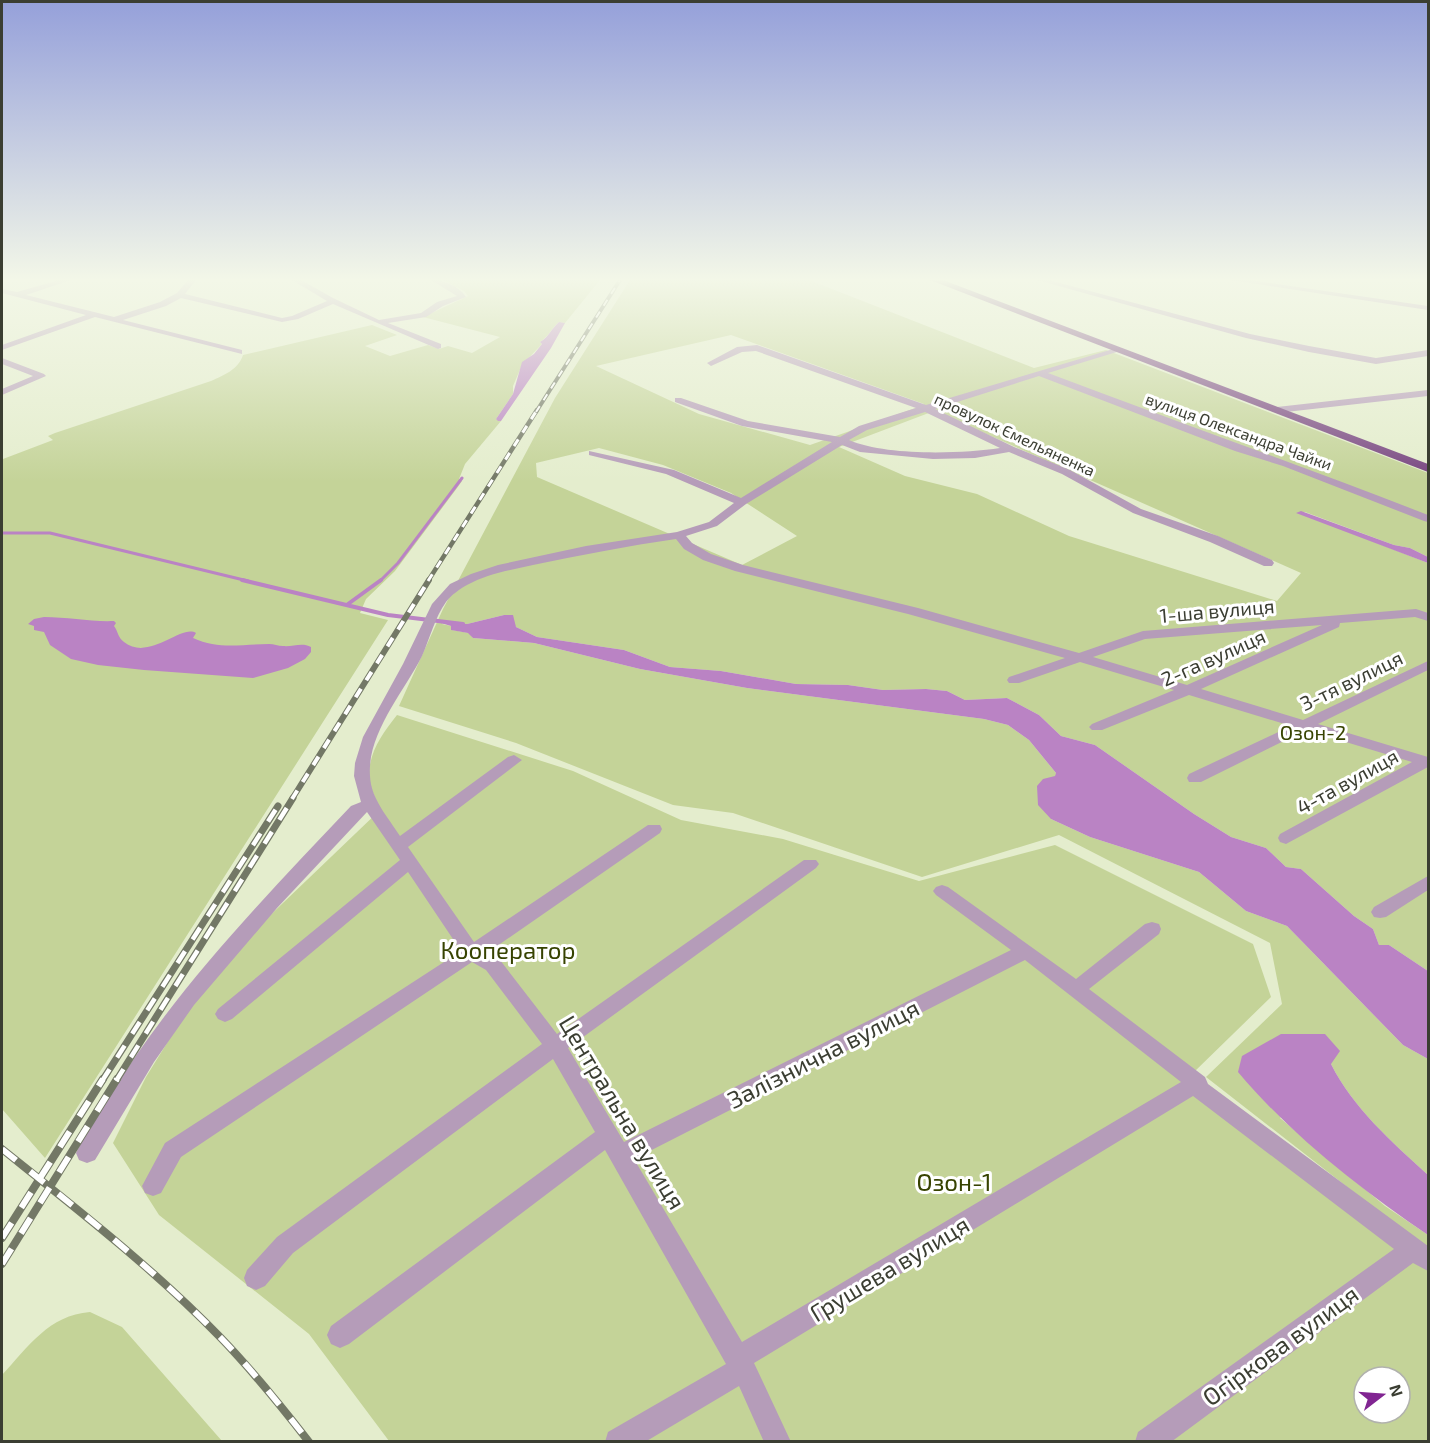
<svg xmlns="http://www.w3.org/2000/svg" width="1430" height="1443" font-family="'Exo 2',sans-serif">
<style>
.green{fill:#c4d398;fill-rule:evenodd}
.water{fill:#ba83c4}
.lines{fill:none;stroke-linecap:round;stroke-linejoin:round}
.stream-far1{stroke:#ba83c4;stroke-width:3}
.stream{stroke:#ba83c4;stroke-width:4}
.minor{fill:#b59cb9;fill-rule:evenodd}
.highway{fill:#774480;fill-rule:evenodd}
.rail-far4-casing{stroke:#737866;stroke-width:4}
.rail-far3-casing{stroke:#737866;stroke-width:4.5}
.rail-far2-casing{stroke:#737866;stroke-width:6}
.rail-far1-casing{stroke:#737866;stroke-width:7}
.rail-casing{stroke:#737866;stroke-width:8}
.rail-far4{stroke:#fff;stroke-width:2;stroke-dasharray:7;stroke-linecap:butt}
.rail-far3{stroke:#fff;stroke-width:3;stroke-dasharray:8;stroke-linecap:butt}
.rail-far2{stroke:#fff;stroke-width:4;stroke-dasharray:10;stroke-linecap:butt}
.rail-far1{stroke:#fff;stroke-width:4.5;stroke-dasharray:14;stroke-linecap:butt}
.rail{stroke:#fff;stroke-width:6;stroke-dasharray:18;stroke-linecap:butt}
.labels{text-anchor:middle;dominant-baseline:central;stroke-width:6;stroke-linejoin:round;paint-order:stroke}
.far-street-label{font-size:16px;fill:#3b3e32;stroke:#fff}
.street-label{font-size:20px;fill:#3b3e32;stroke:#fff}
.park-label{font-size:20px;fill:#374301;stroke:#fff}
.near-park-label{font-size:24px;fill:#374301;stroke:#fff}
.near-street-label{font-size:24px;fill:#3b3e32;stroke:#fff}
</style>
<rect width="100%" height="100%" fill="#e4edcd"/>
<path class="green" d="M443,280H600L565,323L559,322C551,329 549,336 540,342L542,344L522,365L513,386V394L496,419L501,421L465,464L459,479L462,481L457,488L395,571L366,599L360,613L388,620L45,1158L2,1109V463L3,459L53,440L48,436L55,433L211,381C224,375 238,370 243,355L372,325L397,335L365,346L390,356L428,345L439,349L448,346L472,353L500,337L423,317L468,296L464,291Z
M630,280H809L1034,368L1106,350L1428,473V557L1410,548L1394,545L1305,512H1298L1428,563V971L1389,945H1379L1373,929L1354,916L1301,869L1286,867L1266,848L1231,837L1194,814L1095,745L1061,736L1039,715L1007,698L965,700L947,691L926,689L883,690L848,685L796,684L721,671L670,667L624,650L537,637L516,627L504,615L467,624L443,621L442,624L451,626L452,630L469,633L473,638L534,643L640,669L747,688L984,719L1008,725L1029,740L1056,773L1051,819L1090,837L1199,872L1246,911L1287,926L1403,1045L1428,1059V1175C1392,1142 1353,1108 1331,1064L1280,1118L1385,1206L1428,1235V1250L1206,1077L1282,1004L1270,943L1059,835L922,877L733,813L673,805L516,743L399,706L443,609L555,398ZM731,335L924,404V405L810,445L699,414L596,366ZM934,411L1301,573L1277,601L1069,536L977,494L905,476L839,447ZM599,448L663,465L731,493L797,536L742,565L537,477L536,463Z
M397,715L573,771L681,820L783,839L919,881L1055,845L1253,944L1271,997L1193,1073L1428,1259V1441H389L309,1334L159,1215L113,1143L146,1077L183,1017L260,925L380,810C377,801 370,788 369,779C368,753 382,734 397,715ZM1364,1377H1400V1413H1364Z
M90,1312L122,1327L222,1441H2V1375C28,1347 49,1315 90,1312Z"/>
<path class="water" d="M559,322L565,323L551,348L501,421H498L496,419L513,394L522,362L534,354L542,344L540,342C549,337 551,329 559,322Z
M1301,511L1394,545L1410,548L1428,557V563L1296,513Z
M504,615H513L516,627L537,637L624,650L670,667L721,671L796,684L848,685L883,690L926,689L947,691L965,700L1007,698L1039,715L1061,736L1095,745L1194,814L1231,837L1266,848L1286,867L1301,869L1354,916L1373,929L1379,945H1389L1428,971V1059L1403,1045L1287,926L1246,911L1199,872L1090,837L1051,819L1038,805L1037,786L1043,779L1055,776L1056,773L1029,740L1008,725L984,719L747,688L640,669L534,643L473,638L468,633L451,630V626L441,623L443,621L467,624Z
M44,617C68,617 91,622 114,621L116,623L114,626C118,631 118,638 124,642C149,662 181,624 196,633L193,638C219,650 242,644 269,644C274,644 278,646 283,646C293,647 302,642 311,647V652L305,659L288,668L253,678L144,670L98,665L71,659L50,645L44,632L34,630V626L28,624L34,619Z
M1281,1034H1325L1340,1051L1331,1064C1353,1108 1392,1142 1428,1175V1235C1361,1190 1290,1134 1238,1072L1242,1056Z"/>
<g class="lines">
<path class="stream-far1" d="M2,533H50L248,581
M380,581L398,563L462,478"/>
<path class="stream" d="M242,580L388,615L463,624
M348,604L381,580"/>
<path class="minor" d="M59,280H71L26,295L114,317L160,302L177,293L188,280H196L185,294L282,318L292,316L327,301L292,280H301L333,298L379,320L421,313L437,302L457,296L431,280C444,280 459,286 466,297L443,306L426,317L388,323L441,344V348L438,349L333,304L298,319L282,322L181,298L166,306L123,320L242,350V354L95,317L2,350V345L86,315L2,293V289L17,292Z
M1037,280H1049L1250,334L1309,346L1376,358L1428,350V356L1376,364L1309,352L1246,338Z
M1230,280H1249L1428,306V310Z
M757,345L926,405L1120,347V351L1048,373C1175,421 1302,466 1428,515V522L1424,521L1283,466L1235,451L1039,376L935,409L1014,447L1070,470L1141,509L1218,536L1272,560L1274,563L1272,566H1264L1210,542L1133,513L1062,474L1009,452L975,458L933,459L860,452L842,445L746,504L717,526L686,536L692,543L711,554L743,565L918,608L1079,653L1143,631L1416,609L1428,613V621L1415,617L1340,623L1339,627L1201,689L1303,720L1428,661V670L1318,724L1428,757V767L1286,844L1280,842L1278,838L1280,834L1412,762L1306,730L1201,782H1189L1187,778L1189,774L1291,726L1189,695L1102,730H1092L1089,727L1092,724L1174,690L1080,662L1019,683H1009L1007,680L1009,677L1065,658L908,614L735,571L703,560L684,549L676,539C628,546 580,555 533,565C510,570 487,574 467,585C460,589 451,595 446,602C435,617 430,638 422,656C404,692 367,733 370,776C371,799 388,817 400,836L508,757L514,755L522,760L408,847L474,942L648,825H660L662,829L660,833L487,953L500,960L557,1034L804,860H816L819,864L816,868L568,1048L624,1142L1011,950L936,895L933,891L936,887L942,885L948,887L1076,979L1145,924L1152,922L1159,924L1161,929L1159,934L1089,989L1205,1077L1208,1084L1428,1246V1271L1413,1263L1171,1442H1135L1138,1432L1394,1249L1193,1096L754,1363L791,1442H764L739,1386L645,1442H605L608,1432L726,1364L605,1150L349,1344L340,1348L331,1344L327,1335L331,1326L595,1132L553,1059L293,1253L265,1286L256,1290L247,1286L244,1278L247,1270L277,1237L542,1044L486,970L472,962L181,1157L161,1193L153,1196L145,1193L142,1186L165,1143L461,951L408,872L232,1019L225,1022L218,1019L215,1014L218,1009L400,860L367,812L277,908L194,1005L154,1062L95,1160L87,1163L79,1160L76,1153C86,1132 99,1113 111,1094C177,987 265,897 351,806L361,802L354,776L355,763L363,737L403,664L432,604L450,584L471,574L498,565L586,546L677,532L709,522L734,503L666,474L589,455V451L674,470L741,498L832,442L742,426L675,402V398H681L748,421L840,437L859,426L916,408L756,351L742,352L711,366L707,363L737,347ZM925,412L1000,448C960,454 886,456 849,440L867,430ZM1322,625L1187,685L1093,657L1145,639ZM1025,960L1181,1082L742,1342L634,1159Z
M2,358L44,374L46,376L2,395V389L33,376L2,364Z
M1428,390V396L1277,413L1272,410L1277,407Z
M1428,876V890L1386,917L1380,918L1374,917L1371,912L1374,907Z"/>
<path class="highway" d="M930,280H943L1428,464V472Z"/>
<defs>
<path id="rail-far4" d="M536,412L620,280"/>
<path id="rail-far3" d="M428,581L537,410"/>
<path id="rail-far2" d="M292,799L429,580"/>
<path id="rail-far1" d="M102,1081L278,806
M116,1081L293,798"/>
<path id="rail" d="M2,1149C77,1209 153,1268 220,1337C252,1370 281,1406 309,1442
M2,1238L103,1079
M2,1264L117,1079"/>
</defs>
<use href="#rail-far4" class="rail-far4-casing"/>
<use href="#rail-far3" class="rail-far3-casing"/>
<use href="#rail-far2" class="rail-far2-casing"/>
<use href="#rail-far1" class="rail-far1-casing"/>
<use href="#rail" class="rail-casing"/>
<use href="#rail-far4" class="rail-far4"/>
<use href="#rail-far3" class="rail-far3"/>
<use href="#rail-far2" class="rail-far2"/>
<use href="#rail-far1" class="rail-far1"/>
<use href="#rail" class="rail"/>
</g>
<linearGradient id="sky" x2="0" y2="1"><stop stop-color="#95a0da"/><stop offset="0.58" stop-color="#f3f7e8"/><stop offset="1" stop-color="#f3f7e8" stop-opacity="0"/></linearGradient>
<rect width="1430" height="482" fill="url(#sky)"/>
<g class="labels">
<g class="far-street-label">
<text transform="translate(1239 431) rotate(20)">вулиця Олександра Чайки</text>
<text transform="translate(1015 434) rotate(25)">провулок Ємельяненка</text>
</g>
<g class="street-label">
<text transform="translate(1217 610) rotate(-5)">1-ша вулиця</text>
<text transform="translate(1213 657) rotate(-24)">2-га вулиця</text>
<text transform="translate(1351 680) rotate(-26)">3-тя вулиця</text>
<text transform="translate(1347 781) rotate(-29)">4-та вулиця</text>
</g>
<g class="park-label">
<text x="1313" y="732">Озон-2</text>
</g>
<g class="near-park-label">
<text x="508" y="949">Кооператор</text>
<text x="954" y="1181">Озон-1</text>
</g>
<g class="near-street-label">
<text transform="translate(823 1053) rotate(-27)">Залізнична вулиця</text>
<text transform="translate(623 1112) rotate(59)">Центральна вулиця</text>
<text transform="translate(889 1268) rotate(-31)">Грушева вулиця</text>
<text transform="translate(1280 1345) rotate(-36)">Огіркова вулиця</text>
</g>
</g>
<rect width="1430" height="1443" fill="none" stroke="#3b3e32" stroke-width="6"/>
<g transform="translate(1382 1395) rotate(73)"><circle r="28" fill="#ffffff" stroke="#b1b2ad" stroke-width="1.5"/>
<path d="M0-4.5L10 22L0 15L-10 22Z" fill="#812592"/>
<text y="-9" font-size="16" font-weight="bold" text-anchor="middle" fill="#3b3e32">N</text>
</g>
</svg>
